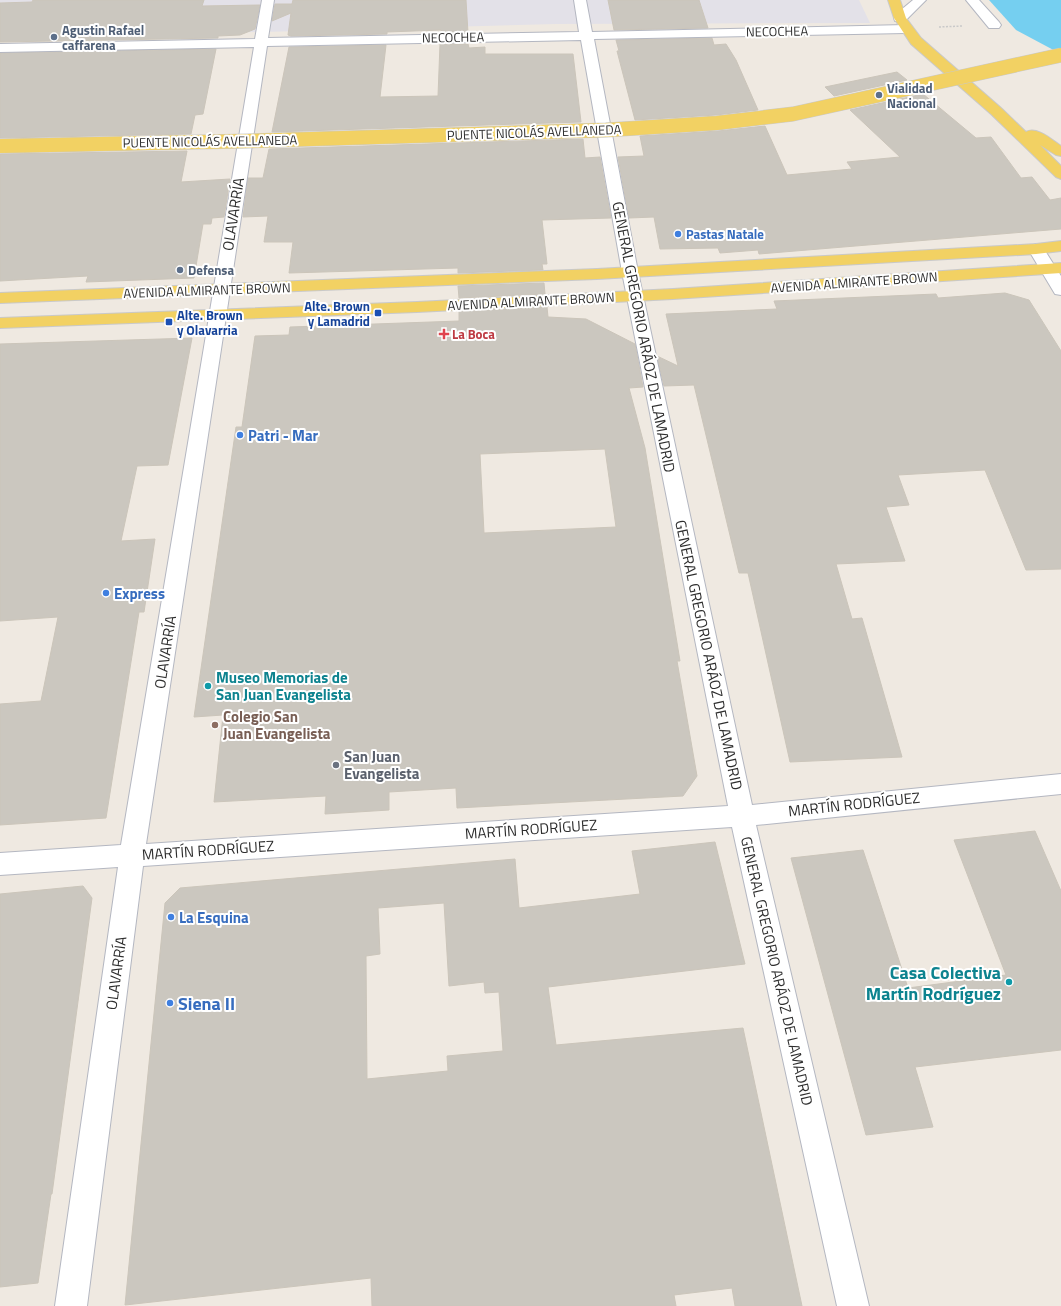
<svg xmlns="http://www.w3.org/2000/svg" width="1061" height="1306" font-family="'Titillium Web',sans-serif">
<style>
.industrial{fill:#e3e1e8}
.water{fill:#75cff0}
.building{fill:#cbc7bf;stroke:#cbc5ba;fill-rule:evenodd}
.lines{fill:none;stroke-linecap:round;stroke-linejoin:round}
.minor-casing{stroke:#b4b7c1;stroke-width:2}
.major-casing{stroke:#c9c9c9;stroke-width:2}
.path{stroke:#c9c9c9;stroke-width:1.5;stroke-dasharray:2 1.5;stroke-linecap:butt}
.minor{fill:#fff;fill-rule:evenodd}
.major{fill:#f2d163;fill-rule:evenodd}
.major-bridge-casing{stroke:#c9c9c9;stroke-width:15;stroke-linecap:butt}
.major-bridge{stroke:#f2d163;stroke-width:14}
.service-dot{fill:#5c6f8a;stroke:#fff;stroke-width:1.5}
.shop-dot{fill:#3f7fe0;stroke:#fff;stroke-width:1.5}
.transit-dot{fill:#1a4fb4;stroke:#fff;stroke-width:1.5}
.health-dot{fill:#e0444e;stroke:#fff;stroke-width:1.5}
.culture-dot{fill:#0f9aa8;stroke:#fff;stroke-width:1.5}
.education-dot{fill:#8d6e63;stroke:#fff;stroke-width:1.5}
.worship-dot{fill:#6b7280;stroke:#fff;stroke-width:1.5}
.labels{text-anchor:middle;dominant-baseline:central;stroke-width:4;stroke-linejoin:round;paint-order:stroke}
.far-service-label{font-size:13px;font-weight:bold;fill:#4e5e75;stroke:#fff;text-anchor:start}
.far-street-label{font-size:13px;fill:#2e2e2e;stroke:#fff}
.far-shop-label{font-size:13px;font-weight:bold;fill:#366cbe;stroke:#fff;text-anchor:start}
.far-transit-label{font-size:13px;font-weight:bold;fill:#164399;stroke:#fff;text-anchor:end}
.far-health-label{font-size:13px;font-weight:bold;fill:#be3a42;stroke:#fff;text-anchor:start}
.street-label{font-size:15px;fill:#2e2e2e;stroke:#fff}
.shop-label{font-size:15px;font-weight:bold;fill:#366cbe;stroke:#fff;text-anchor:start}
.culture-label{font-size:15px;font-weight:bold;fill:#0d838f;stroke:#fff;text-anchor:start}
.education-label{font-size:15px;font-weight:bold;fill:#785e54;stroke:#fff;text-anchor:start}
.worship-label{font-size:15px;font-weight:bold;fill:#5b616d;stroke:#fff;text-anchor:start}
.near-culture-label{font-size:18px;font-weight:bold;fill:#0d838f;stroke:#fff;text-anchor:end}
.near-shop-label{font-size:18px;font-weight:bold;fill:#366cbe;stroke:#fff;text-anchor:start}
</style>
<rect width="100%" height="100%" fill="#efe9e1"/>
<path class="industrial" d="M0,0H859L870,23L556,24L0,39Z"/>
<path class="water" d="M989,0H1061V54L1016,30Z"/>
<path class="building" d="M33,0H204L202,6L260,5L255,29L240,35L218,36V38L0,42V3L32,2Z
M293,0H466L468,33H441V30L387,32V34L291,36L288,35L291,13L272,21L275,4H292Z
M608,0H699L708,28L614,30Z
M712,38L714,45L726,44L736,60L758,110L716,115L635,120L617,51H619L616,40Z
M440,44H468L469,48L485,47V54H573L581,122L272,132L289,47L386,45L380,97L438,96Z
M216,49L203,114L195,115L191,134L0,138V53Z
M897,72L907,80L834,96L825,87Z
M923,94L976,138L991,137L1021,178L1032,177L1050,200L1061,198V229L759,254L758,250L720,253L718,248L660,249L654,217L629,218L618,157L644,156L640,136L718,131L765,126L787,175L852,169L847,162L900,157L850,110Z
M583,139L585,158L600,157L611,218L542,220L547,264H542L543,270L458,273V268L289,273L293,242H264L268,216L243,217L248,178H263L269,149Z
M187,151L181,182L230,179L224,217L212,218L211,224H203L194,278L86,282L88,276L0,281V154Z
M544,283L545,294L459,298L458,286Z
M1005,293L1029,300L1061,351V569L1026,570L985,470L898,475L909,505L886,507L905,561L836,564L852,619L862,618L902,757L790,762L748,573H739L694,385L664,386L657,356L678,366L666,314L777,309L774,301L936,294L938,298Z
M547,307L548,317L586,319L635,344L643,387L629,388L645,448L680,661H677L697,776L683,796L457,808L456,788L389,792V810L325,814L326,796L214,802L223,715L194,717L236,427H242L255,336L289,335L290,327L459,321V311ZM605,449L616,527L484,533L480,454Z
M192,338L168,465L137,466L121,541L155,539L144,612H139L106,818L0,825V704L41,701L58,617L0,621V344Z
M1035,831L1061,891V1050L915,1067L933,1127L866,1135L791,858L863,850L908,988L1006,975L954,840Z
M715,842L745,964L548,987L556,1045L743,1028L802,1306H735L732,1288L674,1295L676,1306H372L371,1278L125,1305L165,903L180,888L515,859L519,908L640,894L632,851ZM444,903L449,986L484,982L485,993L499,992L503,1051L447,1056L448,1071L367,1079L366,956L380,954L378,908Z
M83,886L92,898L52,1194H51L38,1283L0,1287V894Z"/>
<g class="lines">
<defs>
<path id="minor" d="M262,0H274L268,38L579,32L574,0H586L592,32L906,25L911,26L913,29L911,32L906,33L594,39L638,272L752,805L1061,774V794L756,825L869,1306H837L732,827L143,866L87,1306H55L118,867L0,875V853L121,845L254,47L0,52V44L255,39ZM581,40L622,272L728,806L146,844L267,46Z
M913,0H926L905,21H895L894,18L895,15Z
M966,0H979L999,22L1001,25L999,28H989Z
M1036,244L1042,246L1061,276V295L1055,294L1028,249L1030,246Z"/>
<path id="major" d="M888,0H900L906,18L921,38L1001,108L1026,132C1037,126 1052,140 1061,146V156L1056,155L1040,145L1061,166V179L1056,177L991,114L911,44L894,18Z
M1061,241V251L1036,254L597,279L0,303V293L597,269L1036,244Z
M1061,263V273L673,299L417,312L0,328V318L417,302L673,289Z"/>
</defs>
<use href="#minor" class="minor-casing"/>
<use href="#major" class="major-casing"/>
<path class="path" d="M939,27L962,26"/>
<use href="#minor" class="minor"/>
<use href="#major" class="major"/>
<defs>
<path id="major-bridge" d="M0,146L248,141L606,130L717,123L793,114L1061,55"/>
</defs>
<use href="#major-bridge" class="major-bridge-casing"/>
<use href="#major-bridge" class="major-bridge"/>
</g>
<g class="service-dot">
<circle cx="54" cy="37" r="4"/>
<circle cx="879" cy="95" r="4"/>
<circle cx="180" cy="270" r="4"/>
</g>
<g class="shop-dot">
<circle cx="678" cy="234" r="4"/>
<circle cx="240" cy="435" r="4"/>
<circle cx="106" cy="593" r="4"/>
<circle cx="171" cy="917" r="4"/>
<circle cx="170" cy="1003" r="4"/>
</g>
<g class="transit-dot">
<rect x="374" y="309" width="8" height="8" rx="2"/>
<rect x="165" y="318" width="8" height="8" rx="2"/>
</g>
<path class="health-dot" d="M442 328h4v4h4v4h-4v4h-4v-4h-4v-4h4z"/>
<g class="culture-dot">
<circle cx="208" cy="686" r="4"/>
<circle cx="1009" cy="982" r="4"/>
</g>
<circle class="education-dot" cx="215" cy="725" r="4"/>
<circle class="worship-dot" cx="336" cy="765" r="4"/>
<g class="labels">
<g class="far-service-label">
<text x="62" y="30">Agustin Rafael<tspan x="62" dy="15">caffarena</tspan></text>
<text x="887" y="88">Vialidad<tspan x="887" dy="15">Nacional</tspan></text>
<text x="188" y="270">Defensa</text>
</g>
<g class="far-street-label">
<text transform="translate(777 31) rotate(-1)">NECOCHEA</text>
<text transform="translate(453 37) rotate(-1)">NECOCHEA</text>
<text transform="translate(534 132) rotate(-2)">PUENTE NICOLÁS AVELLANEDA</text>
<text transform="translate(210 141) rotate(-1)">PUENTE NICOLÁS AVELLANEDA</text>
<text transform="translate(854 282) rotate(-4)">AVENIDA ALMIRANTE BROWN</text>
<text transform="translate(207 290) rotate(-2)">AVENIDA ALMIRANTE BROWN</text>
<text transform="translate(531 301) rotate(-3)">AVENIDA ALMIRANTE BROWN</text>
</g>
<g class="far-shop-label">
<text x="686" y="234">Pastas Natale</text>
</g>
<g class="far-transit-label">
<text x="370" y="306">Alte. Brown<tspan x="370" dy="15">y Lamadrid</tspan></text>
<text x="177" y="315" text-anchor="start">Alte. Brown<tspan x="177" dy="15">y Olavarria</tspan></text>
</g>
<g class="far-health-label">
<text x="452" y="334">La Boca</text>
</g>
<g class="street-label">
<text transform="translate(233 214) rotate(-81)">OLAVARRÍA</text>
<text transform="translate(644 337) rotate(79)">GENERAL GREGORIO ARÁOZ DE LAMADRID</text>
<text transform="translate(165 652) rotate(-81)">OLAVARRÍA</text>
<text transform="translate(709 655) rotate(78)">GENERAL GREGORIO ARÁOZ DE LAMADRID</text>
<text transform="translate(854 804) rotate(-6)">MARTÍN RODRÍGUEZ</text>
<text transform="translate(531 829) rotate(-4)">MARTÍN RODRÍGUEZ</text>
<text transform="translate(208 850) rotate(-4)">MARTÍN RODRÍGUEZ</text>
<text transform="translate(777 971) rotate(77)">GENERAL GREGORIO ARÁOZ DE LAMADRID</text>
<text transform="translate(116 973) rotate(-82)">OLAVARRÍA</text>
</g>
<g class="shop-label">
<text x="248" y="435">Patri - Mar</text>
<text x="114" y="593">Express</text>
<text x="179" y="917">La Esquina</text>
</g>
<g class="culture-label">
<text x="216" y="677">Museo Memorias de<tspan x="216" dy="17">San Juan Evangelista</tspan></text>
</g>
<g class="education-label">
<text x="223" y="716">Colegio San<tspan x="223" dy="17">Juan Evangelista</tspan></text>
</g>
<g class="worship-label">
<text x="344" y="756">San Juan<tspan x="344" dy="17">Evangelista</tspan></text>
</g>
<g class="near-culture-label">
<text x="1001" y="972">Casa Colectiva<tspan x="1001" dy="21">Martín Rodríguez</tspan></text>
</g>
<g class="near-shop-label">
<text x="178" y="1003">Siena II</text>
</g>
</g>
</svg>
